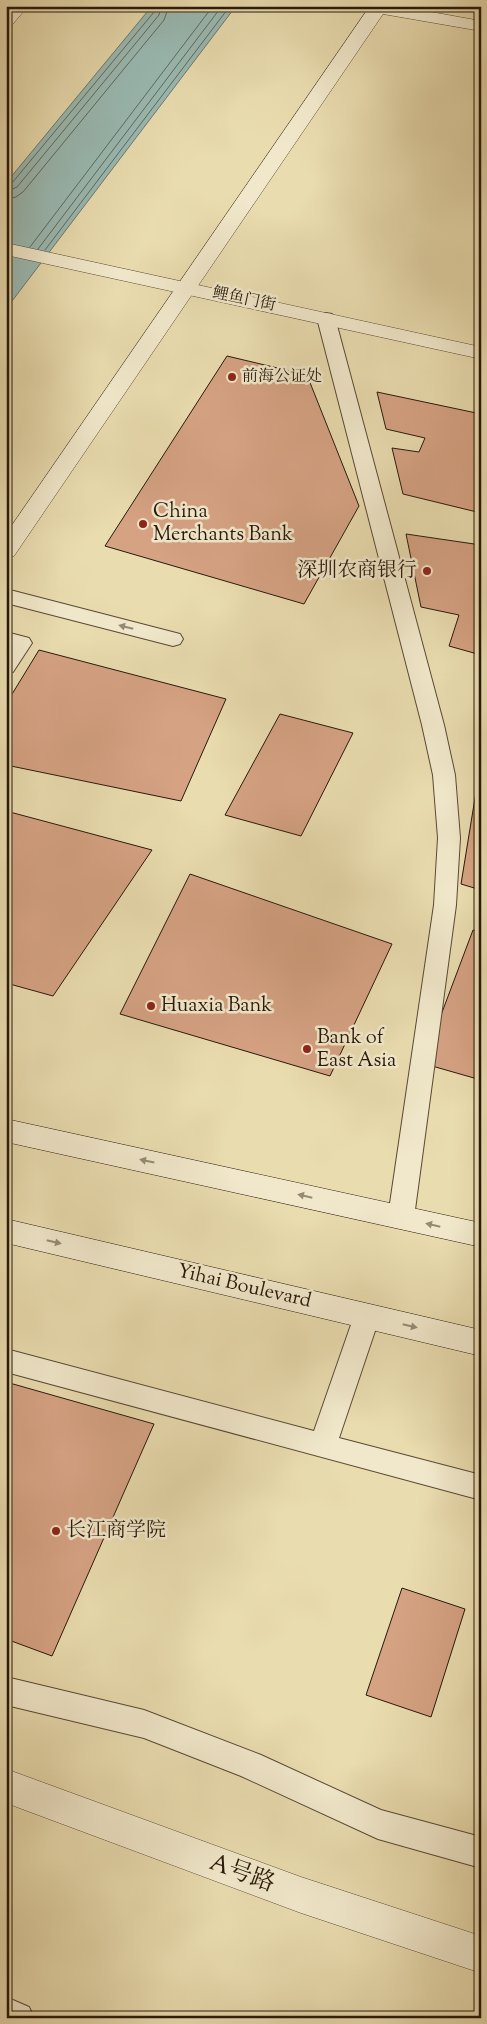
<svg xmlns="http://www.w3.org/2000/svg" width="487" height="2024" font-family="'Sorts Mill Goudy','Noto Serif SC',serif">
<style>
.water{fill:#9abab3;stroke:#6c7970}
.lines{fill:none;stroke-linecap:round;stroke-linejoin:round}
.shore{stroke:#60695f;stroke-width:1}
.building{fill:#d5a283;stroke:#27180b}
.service-casing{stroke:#584934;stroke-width:2}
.minor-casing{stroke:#584934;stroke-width:1}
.tertiary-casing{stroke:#584934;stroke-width:1}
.secondary-casing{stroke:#27180b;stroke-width:1}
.service{fill:#f1e8cb;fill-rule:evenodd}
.minor{fill:#f1e8cb;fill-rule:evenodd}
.tertiary{fill:#f1e8cb;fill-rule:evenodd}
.secondary{fill:#f1e8cb;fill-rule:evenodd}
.oneway{fill:#968a75}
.poi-dot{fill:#8f2418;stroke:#f1e8cb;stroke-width:2}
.labels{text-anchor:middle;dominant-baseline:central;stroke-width:5;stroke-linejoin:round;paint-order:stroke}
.far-street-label{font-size:16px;fill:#27180b;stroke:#f1e8cb}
.far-poi-label{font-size:16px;fill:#27180b;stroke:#f1e8cb;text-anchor:start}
.poi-label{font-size:20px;fill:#27180b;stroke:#f1e8cb;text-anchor:start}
.street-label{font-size:20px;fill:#27180b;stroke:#f1e8cb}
.near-street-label{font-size:24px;fill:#27180b;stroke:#f1e8cb}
</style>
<rect width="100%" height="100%" fill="#e9dcaf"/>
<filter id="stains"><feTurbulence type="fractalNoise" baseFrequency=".004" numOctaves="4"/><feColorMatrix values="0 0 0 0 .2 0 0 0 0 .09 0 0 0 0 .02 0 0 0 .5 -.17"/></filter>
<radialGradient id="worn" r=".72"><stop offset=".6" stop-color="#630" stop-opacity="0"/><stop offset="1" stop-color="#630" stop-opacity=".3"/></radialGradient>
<path class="water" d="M152,6H236L6,309V183Z"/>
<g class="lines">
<path class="shore" d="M6,185L12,183L154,12L155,6
M6,192L17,187L159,15L161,6
M6,199L16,197L23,192L164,20L169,6
M30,247L213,6
M38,249L222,6
M45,250L230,6"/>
</g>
<path class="building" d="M227,356L307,375L359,506L304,604L105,546Z
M377,392L481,414V513L403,494L392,448L419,452L425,438L386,429Z
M406,534L481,545V655L449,646L459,615L421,607Z
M39,650L226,699L181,801L6,765V704Z
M280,714L353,733L301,836L225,815Z
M481,761V890L461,884Z
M6,811L152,850L53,996L6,983Z
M190,874L392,944L330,1076L120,1014Z
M473,930L481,932V1080L432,1066L441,1015Z
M6,1382L154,1424L52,1656L6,1639Z
M402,1588L465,1609L431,1717L366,1695Z"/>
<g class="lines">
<defs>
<path id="service" d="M326,313L332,314L335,318L444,725L455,775L460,838L456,905L414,1217L410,1224L401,1227L392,1224L388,1217L434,905L438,838L433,775L422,725L317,318L320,314Z
M6,589L180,634L183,639L180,644L173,646L6,603Z
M6,632L29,638L32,643L13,672L6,674V651L9,647L6,646Z
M367,1305L376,1308L380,1316L339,1438L481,1475V1500L6,1372V1349L314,1431L354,1316L358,1308Z
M6,1677L144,1710L261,1755L381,1810L481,1837V1868L378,1839L241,1776L144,1738L6,1705Z
M6,1997L29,2007L34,2018H6Z"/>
<path id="minor" d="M370,6H398L481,21V31L383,14L14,556L6,558V534Z
M6,1769L301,1877L481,1936V1973L301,1913L6,1803Z"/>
<path id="tertiary" d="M9,6H28L12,25L6,26V10Z
M6,243L481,347V359L6,255Z"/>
<path id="secondary" d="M6,1119L481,1223V1247L6,1142Z
M6,1219L481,1330V1356L6,1243Z"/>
</defs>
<use href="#service" class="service-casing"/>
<use href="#minor" class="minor-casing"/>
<use href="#tertiary" class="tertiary-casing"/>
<use href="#secondary" class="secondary-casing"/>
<use href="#service" class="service"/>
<use href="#minor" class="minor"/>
<use href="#tertiary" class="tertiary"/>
<use href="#secondary" class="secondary"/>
</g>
<defs><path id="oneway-solid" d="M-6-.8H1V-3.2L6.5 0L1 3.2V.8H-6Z" transform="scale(1.25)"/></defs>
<g class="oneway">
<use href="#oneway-solid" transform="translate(126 627) rotate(-166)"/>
<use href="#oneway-solid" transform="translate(147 1161) rotate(-168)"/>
<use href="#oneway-solid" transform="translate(305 1196) rotate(-167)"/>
<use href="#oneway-solid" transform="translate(433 1225) rotate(-167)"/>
<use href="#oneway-solid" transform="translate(54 1242) rotate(13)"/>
<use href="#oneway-solid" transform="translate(410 1326) rotate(13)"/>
</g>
<g class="poi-dot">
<circle cx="232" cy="377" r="5"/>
<circle cx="143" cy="524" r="5"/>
<circle cx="427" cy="571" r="5"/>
<circle cx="151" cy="1006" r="5"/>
<circle cx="307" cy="1049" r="5"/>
<circle cx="56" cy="1531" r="5"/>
</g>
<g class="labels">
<g class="far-street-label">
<text transform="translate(244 300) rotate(12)">鲤鱼门街</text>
</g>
<g class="far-poi-label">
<text x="242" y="377">前海公证处</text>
</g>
<g class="poi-label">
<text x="153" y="512">China<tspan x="153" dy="23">Merchants Bank</tspan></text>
<text x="417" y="571" text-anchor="end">深圳农商银行</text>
<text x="161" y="1006">Huaxia Bank</text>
<text x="317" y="1038">Bank of<tspan x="317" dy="23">East Asia</tspan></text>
<text x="66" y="1531">长江商学院</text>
</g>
<g class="street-label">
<text transform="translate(244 1287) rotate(13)">Yihai Boulevard</text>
</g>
<g class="near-street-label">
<text transform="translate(242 1874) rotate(20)">A号路</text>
</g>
</g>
<rect width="487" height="2024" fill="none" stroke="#e9dcaf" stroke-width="25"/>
<rect x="8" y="8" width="472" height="2009" fill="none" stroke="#27180b" stroke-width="2.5"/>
<rect x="12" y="12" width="462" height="1999" fill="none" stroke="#27180b"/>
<rect width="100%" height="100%" filter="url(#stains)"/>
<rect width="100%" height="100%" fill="url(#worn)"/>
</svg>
